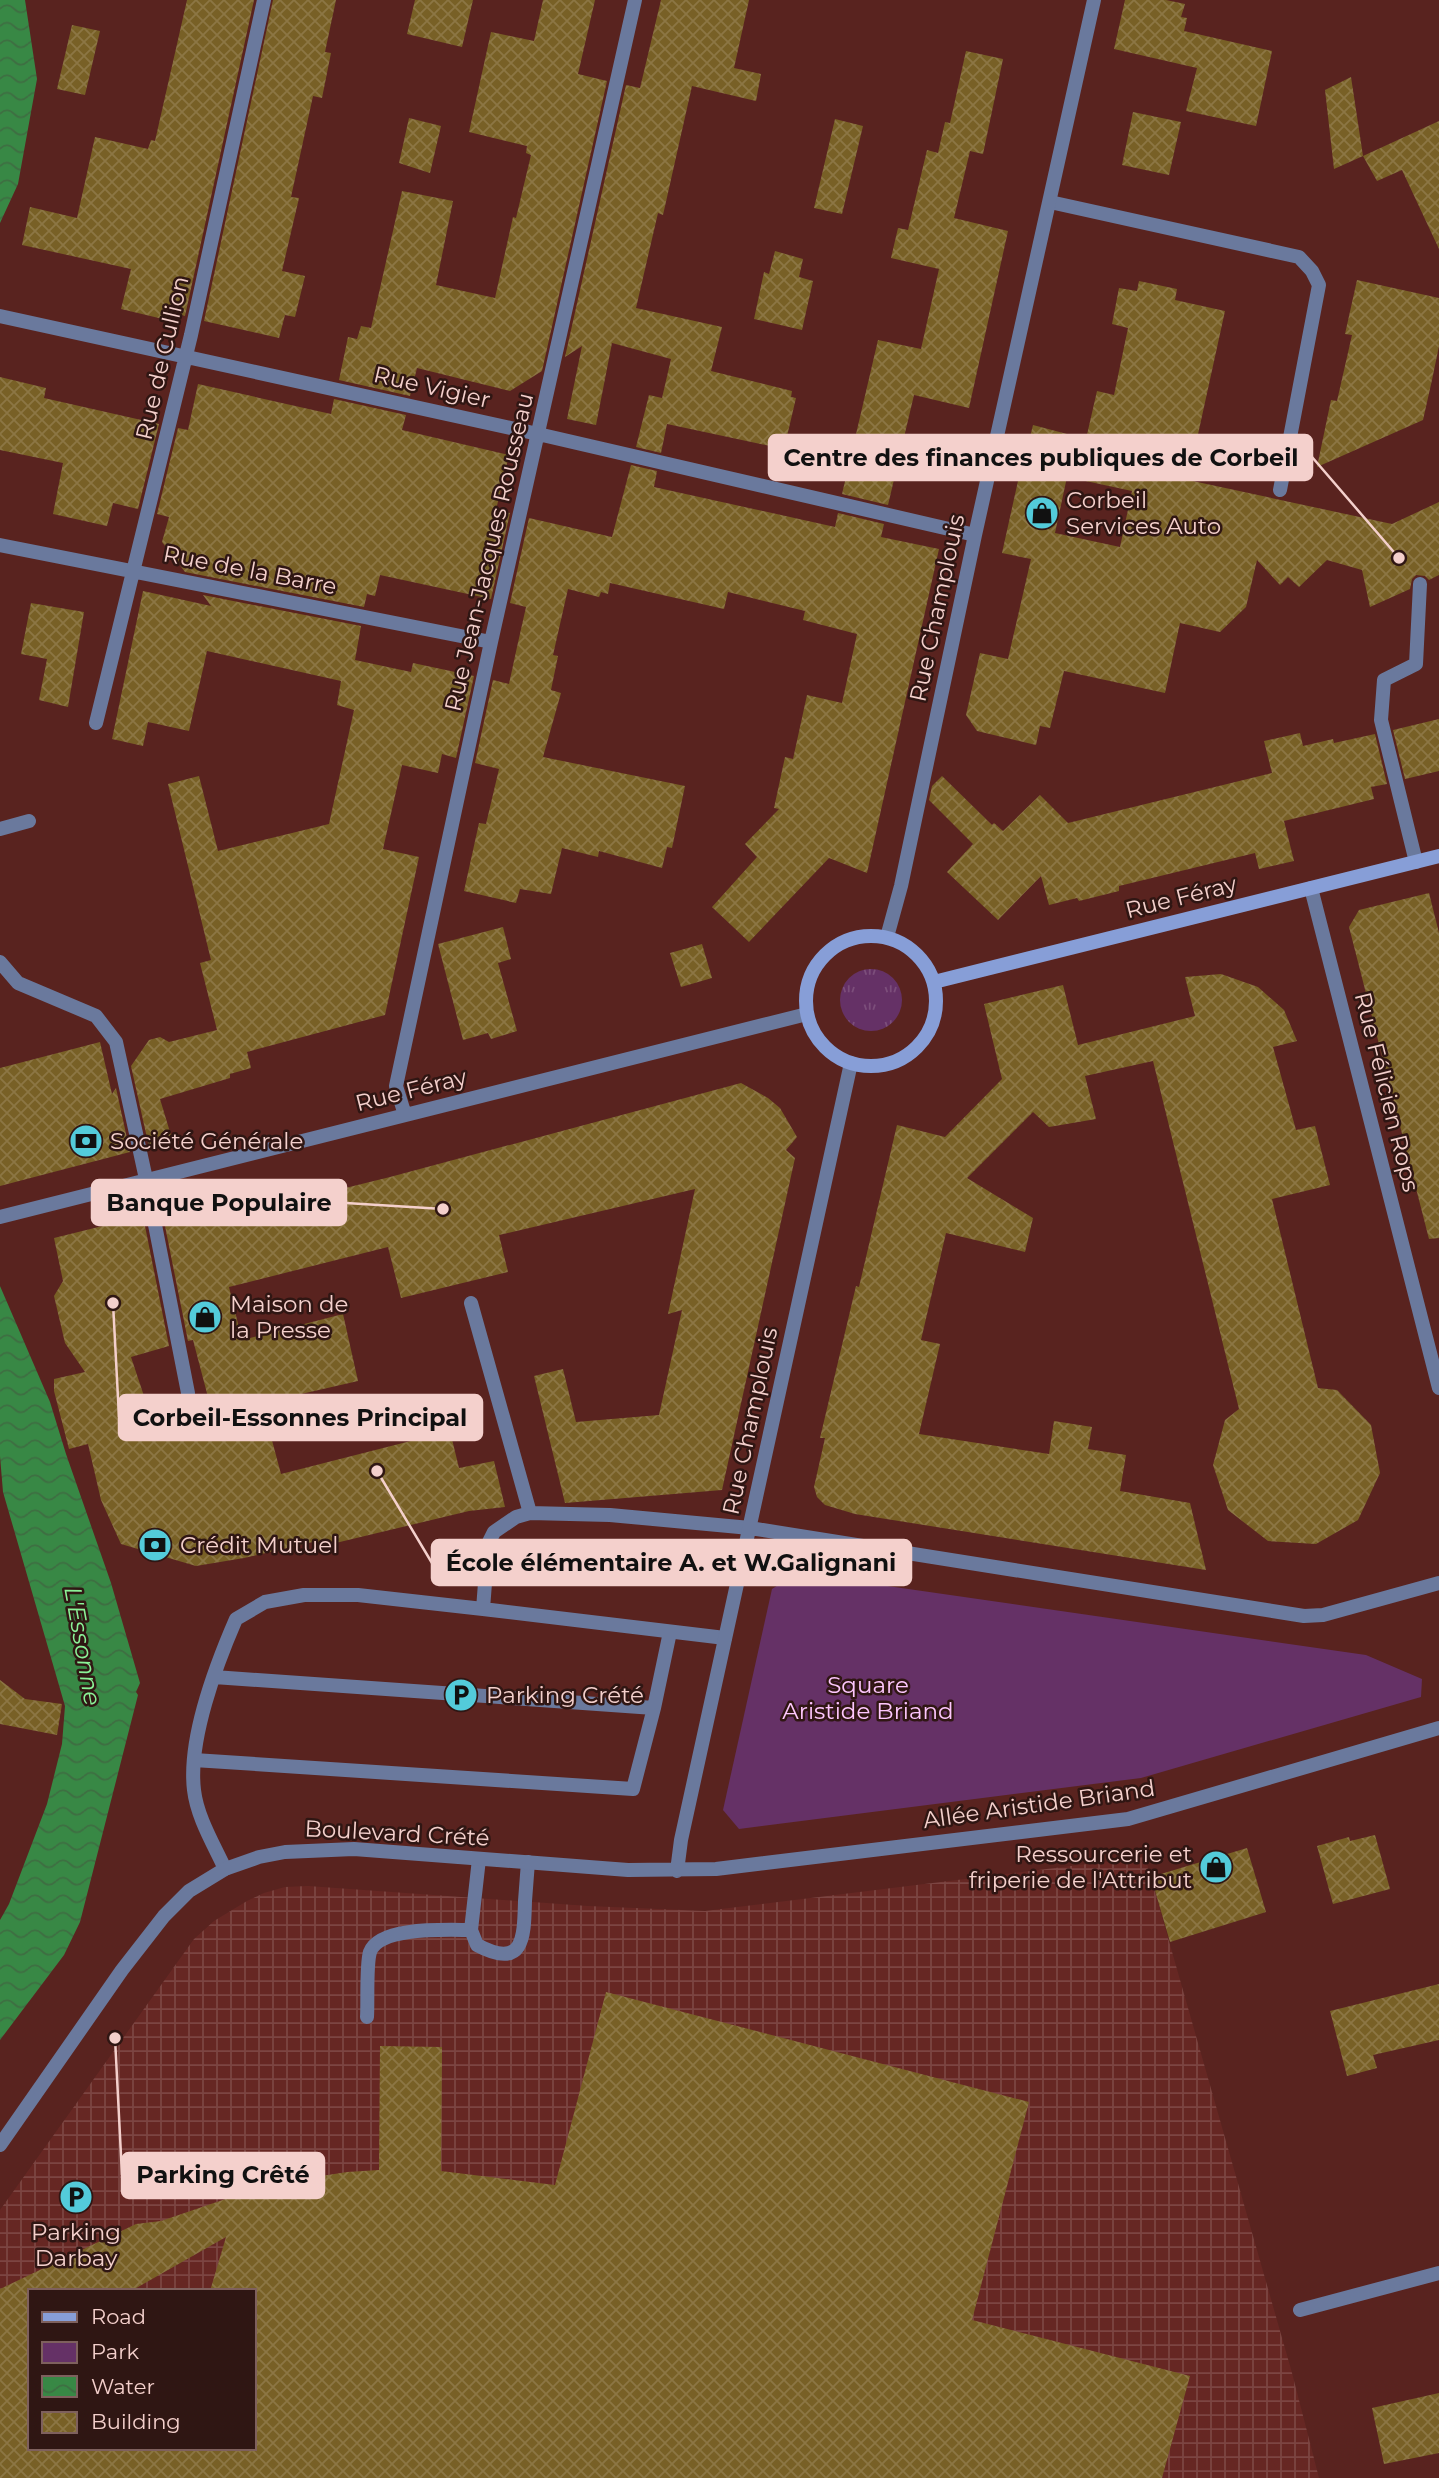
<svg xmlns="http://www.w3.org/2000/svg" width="1439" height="2478" font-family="Montserrat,sans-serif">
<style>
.industrial{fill:url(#industrial-grid);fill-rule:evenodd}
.grass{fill:url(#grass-tufts)}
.park{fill:#653166}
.water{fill:url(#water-waves)}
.building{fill:url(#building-cross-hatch);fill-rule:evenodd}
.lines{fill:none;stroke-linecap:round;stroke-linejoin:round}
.lane{stroke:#6a799d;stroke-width:14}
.street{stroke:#6a799d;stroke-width:14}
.secondary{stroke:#879ed7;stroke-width:14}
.labels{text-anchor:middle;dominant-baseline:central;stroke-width:5;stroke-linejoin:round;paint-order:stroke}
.street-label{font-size:23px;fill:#f4d0cc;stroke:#2f1613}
.poi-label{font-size:23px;fill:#f4d0cc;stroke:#2f1613;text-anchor:start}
.park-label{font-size:23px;fill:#fec7fe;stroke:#2f1613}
.water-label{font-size:24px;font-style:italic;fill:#8bf297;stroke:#2f1613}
.leader{fill:none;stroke:#f4d0cc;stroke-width:2.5}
.callout-dot{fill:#f4d0cc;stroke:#2f1613;stroke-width:2.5}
.callout{fill:#f4d0cc;stroke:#f4d0cc;stroke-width:2.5}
.callout-label{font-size:24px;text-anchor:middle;font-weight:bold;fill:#111}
</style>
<defs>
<pattern id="industrial-grid" width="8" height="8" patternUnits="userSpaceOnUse" patternTransform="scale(1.75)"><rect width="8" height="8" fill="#662723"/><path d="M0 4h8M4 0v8" fill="none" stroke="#7c4542"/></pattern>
<pattern id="grass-tufts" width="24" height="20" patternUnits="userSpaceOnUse" patternTransform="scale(1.75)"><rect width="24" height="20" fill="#653166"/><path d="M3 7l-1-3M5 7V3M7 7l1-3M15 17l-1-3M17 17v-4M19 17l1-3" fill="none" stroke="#7c4e7b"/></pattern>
<pattern id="water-waves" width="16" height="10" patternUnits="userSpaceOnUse" patternTransform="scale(1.75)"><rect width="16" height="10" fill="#388845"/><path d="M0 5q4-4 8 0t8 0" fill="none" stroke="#3e6e42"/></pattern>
<pattern id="building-cross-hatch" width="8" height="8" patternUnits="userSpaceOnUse" patternTransform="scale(1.75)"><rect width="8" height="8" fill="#786026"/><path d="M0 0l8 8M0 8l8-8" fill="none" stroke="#8c7644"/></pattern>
</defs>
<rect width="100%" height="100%" fill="#59231f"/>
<path class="industrial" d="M1145,1857L1292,2373L1319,2478H0V2210L194,1939L214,1921L247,1901L264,1893L285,1887L308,1886L588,1906L705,1911ZM30,2291H254V2448H30Z"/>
<path class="grass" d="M840 1000a31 31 0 1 1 62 0a31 31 0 1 1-62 0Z"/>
<path class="park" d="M797,1573L1366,1655L1422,1679L1421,1697L1141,1778L739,1829L723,1810L772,1589Z"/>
<path class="water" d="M0,0H25L37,79L18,184L0,223Z
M0,1286L50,1402L66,1454L111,1583L140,1683L136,1692L138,1695L80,1922L64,1955L0,2040V1920L9,1904L47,1804L62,1744L65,1706L3,1492L0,1456Z"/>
<path class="building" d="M187,0H254L185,316L174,313L167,320L121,309L131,269L22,245L30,207L77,218L95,137L148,149L151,140L155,141Z
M273,0H336L325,52L331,53L322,98L313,96L291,197L299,198L282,271L305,276L295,317L285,315L279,338L204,321Z
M415,0H473L462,47L407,34Z
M543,0H595L578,74L607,81L542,371L510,391L417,368L410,396L339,380L348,337L357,339L361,326L371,328L402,191L453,201L436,285L495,298L513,217L516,218L531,155L526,153L527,146L469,132L491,32L534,41Z
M661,0H749L734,68L761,74L756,101L692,86L663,215L658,213L636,308L722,327L711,371L792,391L791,397L796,398L784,449L667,424L661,453L636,447L649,395L662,398L671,359L612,343L596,425L567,419L582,346L565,357L626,85L640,88Z
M1125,0H1166L1185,4L1181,17L1187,18L1184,31L1272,51L1256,126L1186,111L1197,68L1114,49Z
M72,25L100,31L85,95L57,89Z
M966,51L1003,59L983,154L970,151L954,218L1008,231L969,408L914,395L888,505L842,494L878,340L921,349L939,269L891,258L898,228L908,230L927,150L938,153L945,122L950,123Z
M1351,77L1363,156L1334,169L1325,90Z
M1133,112L1181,122L1169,175L1122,165Z
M409,118L441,126L430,173L399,163Z
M835,119L863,126L842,214L814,208Z
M1439,121V249L1402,170L1377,181L1363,156Z
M775,251L803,259L799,277L813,281L802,330L754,319L764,272L769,274Z
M1357,280L1439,298V346L1432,380L1423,420L1317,467L1331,400L1337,401L1352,335L1345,334Z
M1139,281L1177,289L1175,300L1225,311L1188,480L1392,524L1439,502V575L1429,580L1425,576L1416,575L1412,579L1410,589L1370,607L1362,570L1327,560L1299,587L1288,577L1280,585L1257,560L1246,607L1220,632L1180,623L1165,693L1064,671L1050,728L1040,726L1036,745L977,731L966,715L980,653L1008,659L1031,559L1002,553L1026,445H1028L1033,425L1086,439L1097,391L1114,395L1128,328L1112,324L1119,288L1137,291ZM1067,477L1132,491L1120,547L1055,533Z
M0,377L46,388L44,398L159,424L138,509L113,503L107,526L53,514L63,463L0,450Z
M198,384L331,414L334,399L406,415L402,430L509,455L496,510L510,513L491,599L380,575L375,596L367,594L364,607L185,572L162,542L169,517L157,514L178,428L188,430Z
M631,465L657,471L654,487L835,527L838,513L884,524L881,537L939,549L867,873L829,858L749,942L712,907L757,857L745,844L779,809L774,808L785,757L793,759L807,695L842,703L857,634L803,620L805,611L728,592L724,609L610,583L608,594L601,592L599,597L568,589L553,655L558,656L551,690L561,693L543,757L685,786L672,848L667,847L662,868L599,851L598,857L562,848L551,894L520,889L516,903L464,891L479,823L486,824L499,769L475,763L493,680L509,684L517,647L526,607L510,603L529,518L612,537Z
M143,591L211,606L203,595L361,626L355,660L411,672L413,663L474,676L456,758L442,754L438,773L402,765L383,849L419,857L385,1015L247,1052L251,1068L230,1074V1078L160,1099L173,1142L149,1147L131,1066L149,1040L160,1037L169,1042L217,1030L200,963L211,960L168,784L199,776L218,851L329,824L354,710L337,705L341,681L207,651L189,731L148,722L143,746L112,739Z
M31,603L84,612L68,707L39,700L47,659L21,654Z
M1439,719V771L1405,779L1393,730Z
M1300,733L1303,746L1333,739L1334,743L1375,734L1387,784L1371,787L1374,799L1284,821L1294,861L1259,869L1255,853L1119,886V891L1079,901L1077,898L1049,905L1041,876L998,920L947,872L973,844L929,800L932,786L942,776L992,825L994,823L1003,831L1040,795L1068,823L1272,773L1264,741Z
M1429,893L1439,933V1238L1429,1239L1349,927L1359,910Z
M503,927L511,959L498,963L517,1031L491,1039L488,1033L463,1040L438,944Z
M702,944L712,978L681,987L670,953Z
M1221,974L1258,987L1284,1010L1297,1041L1273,1047L1296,1130L1315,1126L1330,1185L1272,1199L1318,1388L1337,1390L1371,1425L1380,1473L1358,1520L1316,1544L1268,1541L1228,1510L1213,1465L1225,1420L1239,1409L1153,1061L1085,1076L1096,1119L1049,1127L1033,1112L967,1178L1033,1218L1025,1252L946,1233L921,1340L940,1344L919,1434L1049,1454L1054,1421L1092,1427L1088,1449L1126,1455L1120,1491L1190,1503L1206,1570L855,1514L825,1505L817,1497L814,1487L825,1438H820L856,1286L859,1287L897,1125L945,1137L1002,1079L984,1004L1063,985L1078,1045L1195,1016L1185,977Z
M100,1042L112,1094L116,1088L130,1152L0,1186V1068Z
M741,1083L768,1098L780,1108L797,1137L786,1150L795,1158L722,1490L565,1503L534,1376L563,1369L576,1422L659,1415L682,1310L668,1314L695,1189L499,1235L508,1272L401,1298L388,1247L229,1287L242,1340L343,1314L358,1381L262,1403L281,1474L450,1431L459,1468L494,1461L505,1507L469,1511L319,1547L317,1541L244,1558L196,1566L121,1544L101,1500L88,1444L69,1449L54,1391V1379L85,1372L65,1343L54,1296L63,1281L54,1238L143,1216L169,1346L131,1357L151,1417L209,1401L193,1340L188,1341L162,1211L194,1204L199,1224L390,1177Z
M0,1680L25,1699L62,1704L57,1735L0,1724Z
M1375,1835L1390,1889L1333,1904L1317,1846L1349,1837L1350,1841Z
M1247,1848L1266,1912L1170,1942L1151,1877Z
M1439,1984V2040L1373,2055L1377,2068L1347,2076L1330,2011Z
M606,1992L1029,2102L972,2320L1190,2376L1162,2478H0V2289L136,2224L161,2221L252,2190L283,2182L347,2172L379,2170L380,2046L442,2047L441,2171L555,2185ZM226,2237L210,2291H254V2448H30V2291H131Z
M1439,2393V2453L1384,2464L1372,2408Z"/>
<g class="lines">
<path class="lane" d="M1050,202L1299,257L1312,271L1319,285L1280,490
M0,829L29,821
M1416,862L1381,720L1384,680L1416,664L1420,584
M0,962L18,983L96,1016L116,1042L146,1179
M471,1303L530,1513
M483,1609L725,1638
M214,1677L654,1708
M194,1760L633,1789L654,1708L670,1632
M479,1859L471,1930L477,1945C524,1970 524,1938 525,1901C526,1888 527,1875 528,1862
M225,1869C214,1845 197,1817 194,1790C188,1740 216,1665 236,1619L265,1602L304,1595H358L483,1609L488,1544L494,1532L516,1517L530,1513L610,1515L750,1528
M367,2017C368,2003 366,1964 370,1952C379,1926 447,1930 471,1930"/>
<path class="street" d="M0,316L538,434L975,535
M0,545L491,642
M96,723L191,335L264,0
M1311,888L1439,1388
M887,937L901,886L975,535L1094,0
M405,1115L396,1086L491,642L635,0
M146,1179L188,1393
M0,1217L807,1014
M750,1528L1304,1616L1323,1615L1439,1583
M677,1871L681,1840L851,1063
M0,2145L122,1970L164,1916L189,1891L225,1869L259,1857L285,1852L354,1849L628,1870L716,1869L1128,1819L1439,1728
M1300,2310L1439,2273"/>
<path class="secondary" d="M806 1001a65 65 0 1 1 130 0a65 65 0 1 1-130 0Z
M934,982L1439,856"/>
</g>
<defs>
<symbol id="shop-disc" viewBox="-11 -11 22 22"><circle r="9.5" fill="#53cbda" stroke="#2f1613"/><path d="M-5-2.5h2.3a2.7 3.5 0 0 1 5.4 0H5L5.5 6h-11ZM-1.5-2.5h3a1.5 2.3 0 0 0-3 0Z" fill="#111"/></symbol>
<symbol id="bank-disc" viewBox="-11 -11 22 22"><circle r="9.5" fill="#53cbda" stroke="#2f1613"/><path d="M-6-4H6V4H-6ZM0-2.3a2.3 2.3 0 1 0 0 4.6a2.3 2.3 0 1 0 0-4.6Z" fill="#111"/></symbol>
<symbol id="parking-disc" viewBox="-11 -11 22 22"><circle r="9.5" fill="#53cbda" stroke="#2f1613"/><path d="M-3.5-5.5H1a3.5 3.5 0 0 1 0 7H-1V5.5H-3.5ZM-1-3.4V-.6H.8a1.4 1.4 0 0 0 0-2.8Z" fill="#111"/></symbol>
</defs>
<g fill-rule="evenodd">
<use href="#shop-disc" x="1023" y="494" width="38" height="38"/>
<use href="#bank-disc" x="67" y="1122" width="38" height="38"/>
<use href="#shop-disc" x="186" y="1298" width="38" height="38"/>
<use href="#bank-disc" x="136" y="1526" width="38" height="38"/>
<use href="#parking-disc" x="442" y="1676" width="38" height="38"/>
<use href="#shop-disc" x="1197" y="1848" width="38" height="38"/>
<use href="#parking-disc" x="57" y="2178" width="38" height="38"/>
</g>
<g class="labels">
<g class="street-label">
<text transform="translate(162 358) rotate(-77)">Rue de Cullion</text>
<text transform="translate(432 387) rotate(13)">Rue Vigier</text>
<text transform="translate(489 552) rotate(-77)">Rue Jean-Jacques Rousseau</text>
<text transform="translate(250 570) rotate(11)">Rue de la Barre</text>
<text transform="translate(937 608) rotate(-78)">Rue Champlouis</text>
<text transform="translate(1181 897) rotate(-14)">Rue Féray</text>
<text transform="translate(411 1090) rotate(-14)">Rue Féray</text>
<text transform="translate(1387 1092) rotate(76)">Rue Félicien Rops</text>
<text transform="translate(750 1421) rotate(-78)">Rue Champlouis</text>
<text transform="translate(1039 1804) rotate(-8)">Allée Aristide Briand</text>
<text transform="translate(397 1833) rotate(3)">Boulevard Crété</text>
</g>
<g class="poi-label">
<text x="1066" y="500">Corbeil<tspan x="1066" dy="26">Services Auto</tspan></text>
<text x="110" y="1141">Société Générale</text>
<text x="230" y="1304">Maison de<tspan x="230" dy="26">la Presse</tspan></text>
<text x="180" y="1545">Crédit Mutuel</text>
<text x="486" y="1695">Parking Crété</text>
<text x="1192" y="1854" text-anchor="end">Ressourcerie et<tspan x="1192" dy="26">friperie de l'Attribut</tspan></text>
<text x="76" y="2232" text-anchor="middle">Parking<tspan x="76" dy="26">Darbay</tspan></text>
</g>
<g class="park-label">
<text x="868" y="1685">Square<tspan x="868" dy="26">Aristide Briand</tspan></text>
</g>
<g class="water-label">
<text transform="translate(83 1646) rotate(80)">L'Essonne</text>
</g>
</g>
<path class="leader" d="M1399 558L1312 457M443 1209L346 1203M113 1303L119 1417M377 1471L432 1563M115 2038L122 2175"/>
<g class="callout-dot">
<circle cx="1399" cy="558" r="7"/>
<circle cx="443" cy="1209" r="7"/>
<circle cx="113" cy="1303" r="7"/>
<circle cx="377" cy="1471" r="7"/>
<circle cx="115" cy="2038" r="7"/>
</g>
<g class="callout">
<rect x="769" y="435" width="543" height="45" rx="7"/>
<rect x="92" y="1180" width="254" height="45" rx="7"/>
<rect x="119" y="1395" width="363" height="45" rx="7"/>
<rect x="432" y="1540" width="479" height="45" rx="7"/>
<rect x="122" y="2153" width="202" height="45" rx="7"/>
</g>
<g class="callout-label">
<text x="1041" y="466">Centre des finances publiques de Corbeil</text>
<text x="219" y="1211">Banque Populaire</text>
<text x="300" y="1426">Corbeil-Essonnes Principal</text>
<text x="671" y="1571">École élémentaire A. et W.Galignani</text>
<text x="223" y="2183">Parking Crêté</text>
</g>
<rect x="28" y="2289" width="228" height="161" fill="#2f1613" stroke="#7e605d" stroke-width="2"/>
<rect x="42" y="2312" width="35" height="10" fill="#879ed7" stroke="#7e605d" stroke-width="2"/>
<text x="91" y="2324" font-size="21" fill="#f4d0cc">Road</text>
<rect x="42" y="2342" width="35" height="21" fill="#653166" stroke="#7e605d" stroke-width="2"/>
<text x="91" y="2359" font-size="21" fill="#f4d0cc">Park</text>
<rect x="42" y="2376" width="35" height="21" fill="url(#water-waves)" stroke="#7e605d" stroke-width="2"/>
<text x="91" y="2394" font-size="21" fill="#f4d0cc">Water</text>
<rect x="42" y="2412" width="35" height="21" fill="url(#building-cross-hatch)" stroke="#7e605d" stroke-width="2"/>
<text x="91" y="2429" font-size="21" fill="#f4d0cc">Building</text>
</svg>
